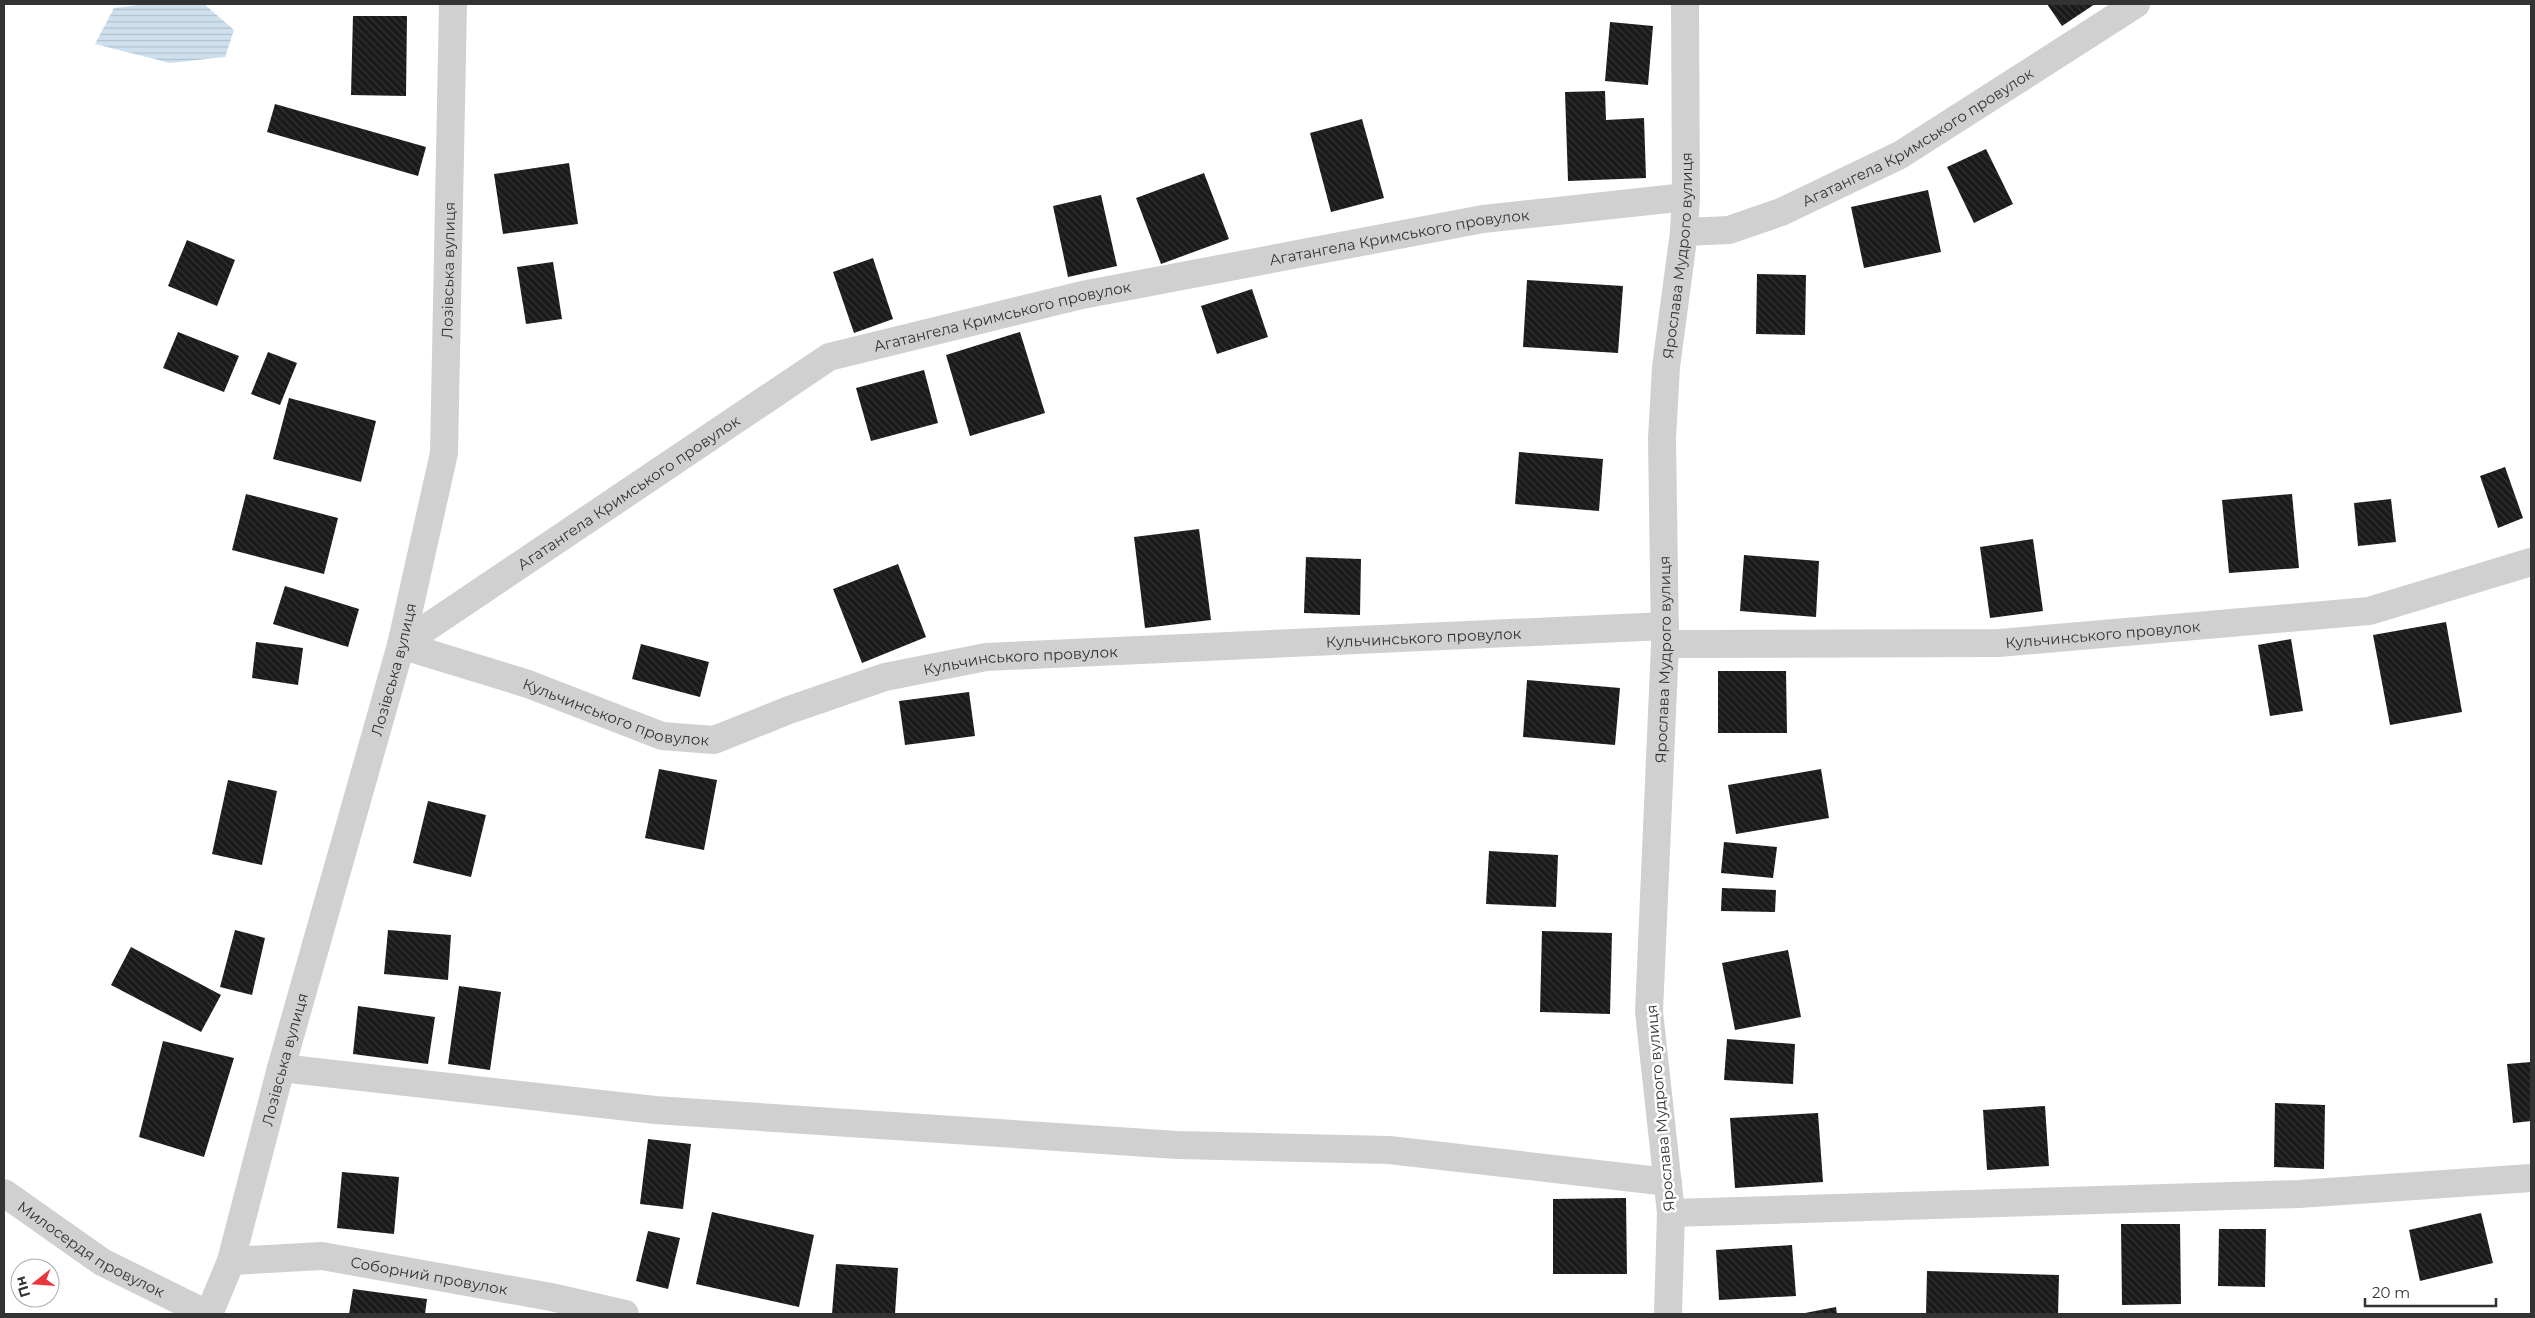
<svg xmlns="http://www.w3.org/2000/svg" width="2535" height="1318" font-family="Montserrat,sans-serif">
<style>
.water{fill:url(#water-rules)}
.building{fill:url(#building-back-hatch)}
.lines{fill:none;stroke-linecap:round;stroke-linejoin:round}
.minor{stroke:#d0d0d0;stroke-width:28}
.labels{text-anchor:middle;dominant-baseline:central;stroke-width:5;stroke-linejoin:round;paint-order:stroke}
.street-label{font-size:15px;fill:#333;stroke:#fff}
</style>
<defs>
<pattern id="water-rules" width="6" height="5" patternUnits="userSpaceOnUse" patternTransform="scale(1.25)"><rect width="6" height="5" fill="#cee0ee"/><path d="M0 2.5h6" fill="none" stroke="#b1c1cd"/></pattern>
<pattern id="building-back-hatch" width="6" height="6" patternUnits="userSpaceOnUse" patternTransform="scale(1.25)"><rect width="6" height="6" fill="#1a1a1a"/><path d="M-1 5l2 2M0 0l6 6M5-1l2 2" fill="none" stroke="#333"/></pattern>
</defs>
<rect width="100%" height="100%" fill="#fff"/>
<path class="water" d="M145,4H204L234,30L225,57L170,63L95,44L114,8Z"/>
<path class="building" d="M2047,4H2095L2062,26Z
M353,16H407L406,96L351,95Z
M1610,22L1653,26L1648,85L1605,81Z
M1605,91L1606,120L1644,118L1646,178L1568,181L1565,92Z
M275,104L426,147L418,176L267,132Z
M1362,119L1384,198L1331,212L1310,133Z
M1986,149L2013,204L1974,223L1947,167Z
M569,163L578,224L503,234L494,174Z
M1204,173L1229,239L1161,264L1136,198Z
M1928,190L1941,252L1864,268L1851,207Z
M1101,195L1117,266L1068,277L1053,206Z
M187,240L235,260L217,306L168,286Z
M873,258L893,319L854,333L833,272Z
M553,262L562,319L526,324L517,267Z
M1757,274L1806,275L1805,335L1756,334Z
M1527,280L1623,286L1618,353L1523,347Z
M1252,289L1268,337L1217,354L1201,306Z
M178,332L239,356L224,392L163,368Z
M1020,332L1045,413L970,436L946,355Z
M268,352L297,363L280,405L251,394Z
M924,370L938,423L871,441L856,388Z
M289,398L376,421L361,482L273,459Z
M1519,452L1603,459L1599,511L1515,504Z
M2505,467L2523,518L2498,528L2480,476Z
M246,494L338,518L324,574L232,550Z
M2292,494L2299,568L2229,573L2222,500Z
M2391,499L2396,542L2358,546L2354,503Z
M1199,529L1211,620L1145,628L1134,537Z
M2033,539L2043,611L1990,618L1980,547Z
M1744,555L1819,561L1816,617L1740,611Z
M1306,557L1361,559L1360,615L1304,613Z
M898,564L926,637L862,663L833,589Z
M285,586L359,609L348,647L273,624Z
M2446,622L2462,712L2390,725L2373,635Z
M2291,639L2303,711L2270,716L2258,645Z
M256,642L303,648L298,685L252,678Z
M641,644L709,662L700,697L632,679Z
M1718,671H1786L1787,733H1718Z
M1527,680L1620,688L1615,745L1523,737Z
M969,692L975,736L905,745L899,701Z
M659,769L717,780L704,850L645,838Z
M1821,769L1829,818L1736,834L1728,785Z
M228,780L277,791L262,865L212,854Z
M428,801L486,815L471,877L413,863Z
M1724,842L1777,847L1773,878L1721,873Z
M1489,851L1558,855L1556,907L1486,904Z
M1722,888L1776,890L1775,912L1721,911Z
M235,930L265,938L252,995L220,987Z
M388,930L451,935L448,980L384,974Z
M1542,931L1612,933L1610,1014L1540,1012Z
M131,947L221,995L201,1032L111,985Z
M1788,950L1801,1017L1735,1030L1722,963Z
M459,986L501,992L490,1070L448,1064Z
M358,1006L435,1017L428,1064L353,1054Z
M1727,1039L1795,1044L1793,1084L1724,1080Z
M163,1041L234,1058L204,1157L139,1137Z
M2531,1062V1121L2513,1123L2507,1064Z
M2275,1103L2325,1105L2324,1169L2274,1167Z
M2045,1106L2049,1166L1987,1170L1983,1110Z
M1818,1113L1823,1182L1735,1188L1730,1118Z
M648,1139L691,1144L683,1209L640,1204Z
M342,1172L399,1177L394,1234L337,1228Z
M1626,1198L1627,1274H1553V1199Z
M712,1212L814,1235L799,1307L696,1284Z
M2481,1213L2493,1263L2420,1281L2409,1230Z
M2121,1224H2180L2181,1304L2122,1305Z
M2219,1229H2266L2265,1287L2218,1286Z
M648,1231L680,1238L668,1289L636,1281Z
M1792,1245L1796,1296L1719,1300L1716,1250Z
M836,1264L898,1268L895,1314H832Z
M1927,1271L2059,1275L2058,1314H1926Z
M353,1289L427,1299L425,1314H349Z
M1836,1307L1837,1314H1806L1805,1313Z"/>
<g class="lines">
<g class="minor">
<path id="s1" d="M1684,232L1729,230L1781,212L1900,155L2136,4"/>
<path id="s2" d="M1665,644L1999,643L2369,611L2531,562"/>
<path id="s3" d="M401,645L829,357L1082,295L1483,219L1686,197"/>
<path id="s4" d="M401,645L528,684L662,736L714,740L789,710L885,677L986,657L1665,626"/>
<path d="M281,1068L655,1110L1177,1145L1389,1150L1668,1182"/>
<path id="s5" d="M4,1193L102,1262L207,1314"/>
<path d="M1671,1213L2299,1194L2531,1178"/>
<path id="s6" d="M231,1261L322,1256L551,1297L625,1314"/>
<path id="s7" d="M209,1314L231,1261L281,1068L401,645L444,453L453,4"/>
<path id="s8" d="M1668,1314L1671,1213L1649,1012L1665,644L1662,438L1666,367L1684,232L1686,197L1685,4"/>
</g>
</g>
<g class="labels">
<g class="street-label">
<text stroke="none"><textPath href="#s1" startOffset="256">Агатангела Кримського провулок</textPath></text>
<text stroke="none"><textPath href="#s3" startOffset="1099">Агатангела Кримського провулок</textPath></text>
<text stroke="none"><textPath href="#s8" startOffset="1061">Ярослава Мудрого вулиця</textPath></text>
<text stroke="none"><textPath href="#s7" startOffset="1076">Лозівська вулиця</textPath></text>
<text stroke="none"><textPath href="#s3" startOffset="694">Агатангела Кримського провулок</textPath></text>
<text stroke="none"><textPath href="#s3" startOffset="274">Агатангела Кримського провулок</textPath></text>
<text stroke="none"><textPath href="#s2" startOffset="438">Кульчинського провулок</textPath></text>
<text stroke="none"><textPath href="#s4" startOffset="1052">Кульчинського провулок</textPath></text>
<text stroke="none"><textPath href="#s8" startOffset="656">Ярослава Мудрого вулиця</textPath></text>
<text stroke="none"><textPath href="#s4" startOffset="648">Кульчинського провулок</textPath></text>
<text stroke="none"><textPath href="#s7" startOffset="671">Лозівська вулиця</textPath></text>
<text stroke="none"><textPath href="#s4" startOffset="226">Кульчинського провулок</textPath></text>
<text stroke="none"><textPath href="#s7" startOffset="266">Лозівська вулиця</textPath></text>
<text transform="translate(1660 1108) rotate(-95)">Ярослава Мудрого вулиця</text>
<text stroke="none"><textPath href="#s5" startOffset="104">Милосердя провулок</textPath></text>
<text stroke="none"><textPath href="#s6" startOffset="200">Соборний провулок</textPath></text>
</g>
</g>
<rect width="2535" height="1318" fill="none" stroke="#333333" stroke-width="10"/>
<g transform="translate(35 1283) rotate(253)"><circle r="24" fill="#ffffff" stroke="#adadad"/>
<path d="M0-4L9 19L0 12L-9 19Z" fill="#e7373d"/>
<text y="-8" font-size="14" font-weight="bold" text-anchor="middle" fill="#333333">Пн</text>
</g>
<path d="M2365 1298v8h131v-8" fill="none" stroke="#333333" stroke-width="2.5"/>
<text x="2372" y="1298" font-size="15" fill="#333333" stroke="#ffffff" stroke-width="4" paint-order="stroke">20 m</text>
</svg>
